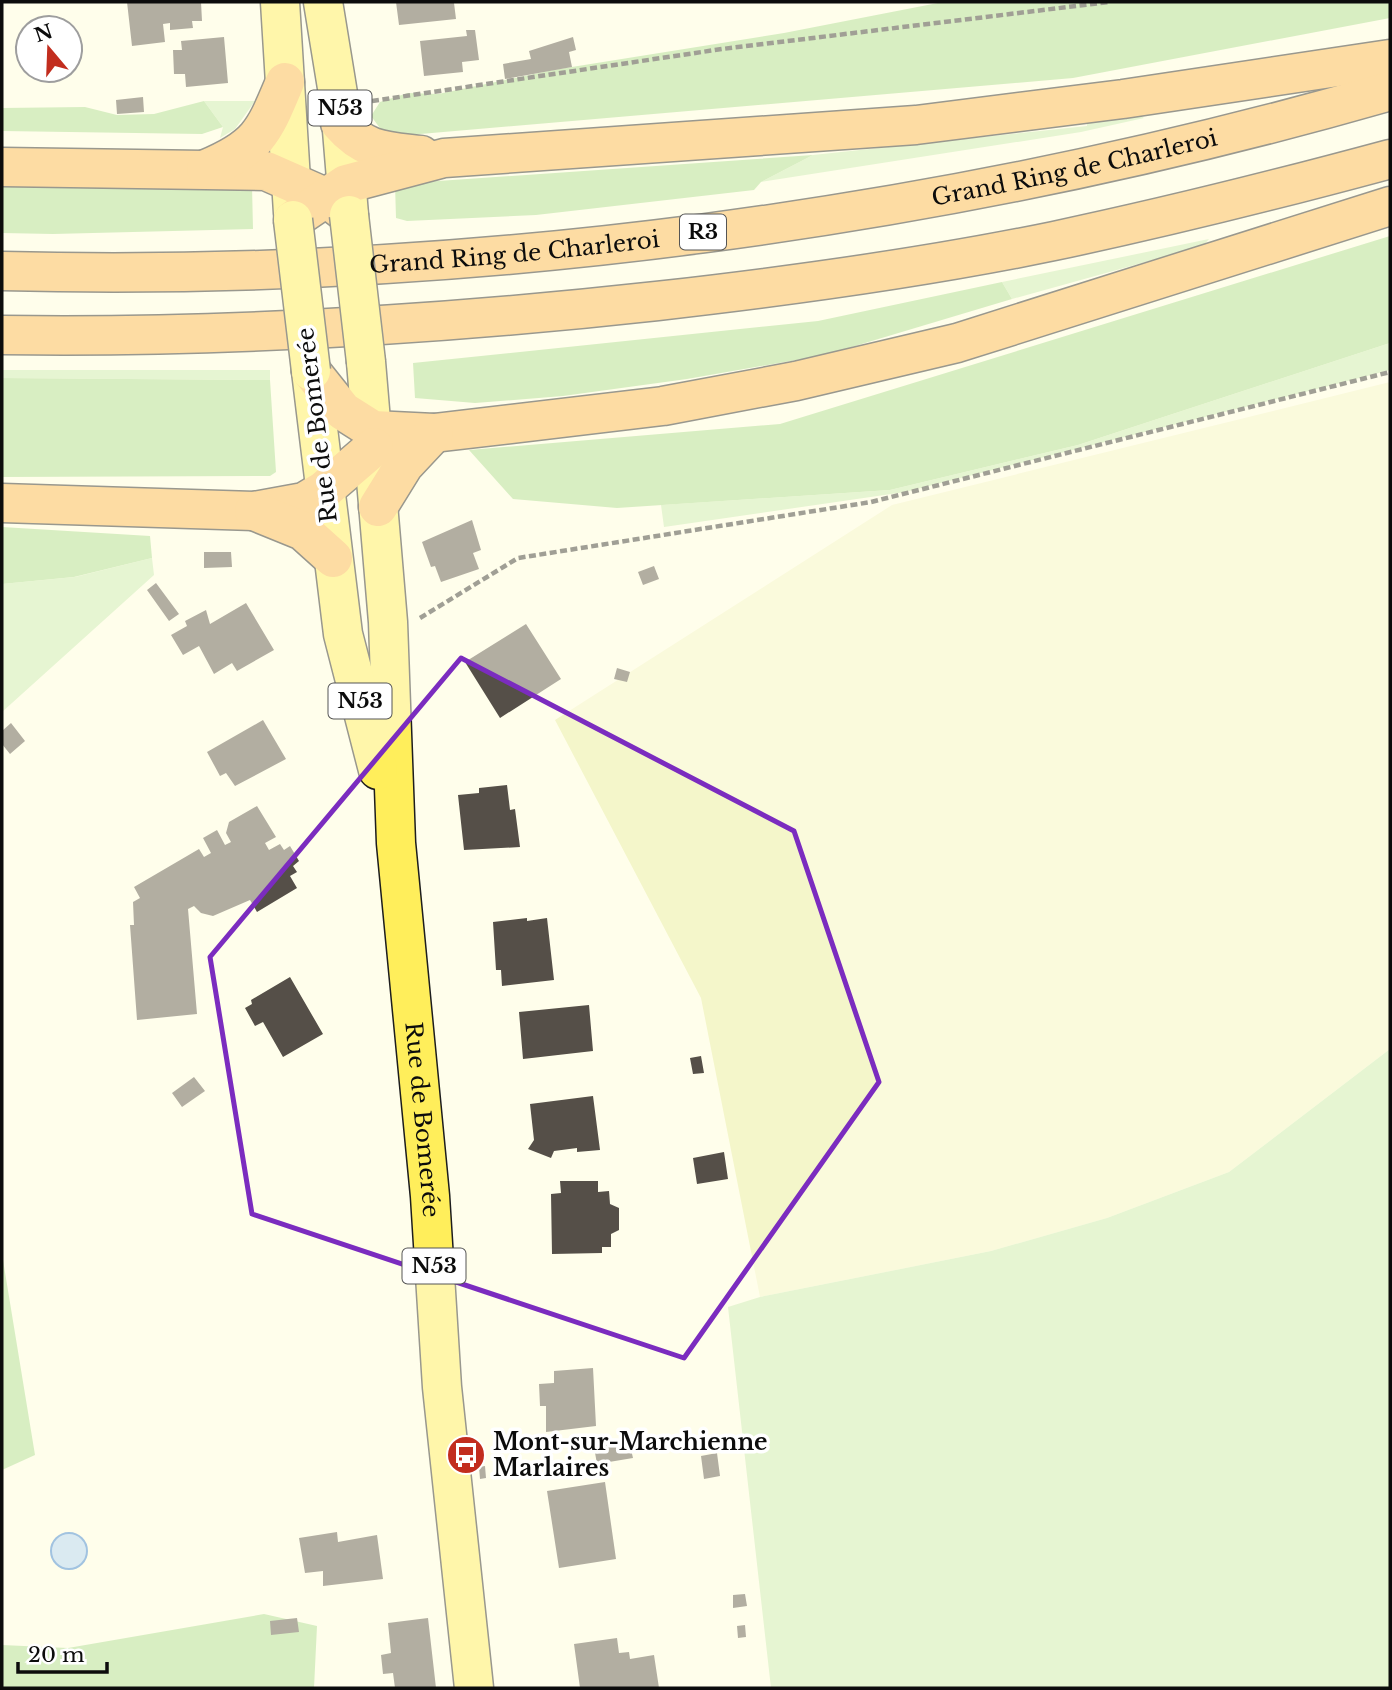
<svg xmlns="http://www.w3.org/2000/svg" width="1392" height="1690" font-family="'Libre Baskerville',serif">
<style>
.farmland{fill:#f4f6ca}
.green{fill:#c8ebb3}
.forest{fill:#a9dc91}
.water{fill:#add2f9;stroke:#307cd3;stroke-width:2}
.building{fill:#554f48}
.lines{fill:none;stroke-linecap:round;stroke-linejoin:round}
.major-casing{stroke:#1d1d1d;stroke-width:41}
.highway-casing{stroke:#1d1d1d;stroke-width:41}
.path{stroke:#2e2e2e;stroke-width:4.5;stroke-dasharray:7 3.5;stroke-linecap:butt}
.major{stroke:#ffee5b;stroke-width:38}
.highway{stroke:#fbb44c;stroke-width:38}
.major-bridge-casing{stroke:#1d1d1d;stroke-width:41;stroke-linecap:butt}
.major-bridge{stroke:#ffee5b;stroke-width:38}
.marked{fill:none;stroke:#7b2cbf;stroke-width:5;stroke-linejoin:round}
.labels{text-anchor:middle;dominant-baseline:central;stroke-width:7;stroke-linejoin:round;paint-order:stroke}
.shield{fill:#fff;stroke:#555;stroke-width:2}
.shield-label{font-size:21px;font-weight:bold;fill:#0c0c0c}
.street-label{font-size:23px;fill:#0c0c0c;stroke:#fff}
.poi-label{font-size:23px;font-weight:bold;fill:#0c0c0c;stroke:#fff;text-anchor:start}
</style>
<rect width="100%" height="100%" fill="#fffeeb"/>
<path class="farmland" d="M1390,382V1049L1229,1172L1107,1218L991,1251L760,1297L701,998L555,720L892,505Z"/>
<path class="green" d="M204,101H255L235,129L220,138L223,127Z
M1137,113L1144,118L1081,132L761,182L813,155L1087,126V119Z
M1209,239L1203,246L1012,299L1002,282Z
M1390,343V370L1325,387L905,492L664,527L661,505L890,490L1078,445Z
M2,370H270V380L2,378Z
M152,558L154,575L2,712V584L75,577Z
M1390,1049V1688H771L728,1307L760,1297L991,1251L1107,1218L1229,1172Z"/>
<path class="forest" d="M943,2H1390V18L1073,78L397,136L382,131L371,116L380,102L408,93L438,94L553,70L784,33Z
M204,101L223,127L202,134L2,131V108L85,107L117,115L154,114Z
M813,155L761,182L754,190L536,215L407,221L396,218L395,184Z
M2,182L252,186L253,229L53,234L2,233Z
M1390,236V343L1078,445L890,490L617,508L513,499L469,450L780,424Z
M1002,282L1012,299L825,355L687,379L563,396L475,403L415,398L413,363L818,321Z
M2,378L270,380L276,472L270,476L2,477Z
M2,527L150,536L152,558L74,577L2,584Z
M2,1254L35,1455L2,1470Z
M264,1614L317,1626L314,1688H2V1645L68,1648Z"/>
<path class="water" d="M51 1551a18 18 0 1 1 36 0a18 18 0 1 1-36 0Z"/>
<path class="building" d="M127,2H201L202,21H192L193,28L170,30V23L163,24L165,42L132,46Z
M396,2L454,3L456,19L399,25Z
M466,30H475L479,60L462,62L463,72L424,76L420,41L467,36Z
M224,37L228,83L186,87L185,74H174L173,50H182L181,41Z
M573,37L576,50L569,52L572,67L505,79L503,64L531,59L529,51Z
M143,97L144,112L117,114L116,100Z
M472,520L481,550L473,553L479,569L441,582L435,566L431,567L422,542Z
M204,552H231L232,567L204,568Z
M654,566L659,579L643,585L638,572Z
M156,583L179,614L169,621L147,590Z
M246,603L274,650L237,671L232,663L214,674L199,646L183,655L171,635L187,626L185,621L206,610L210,624Z
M526,624L561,679L500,718L465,662Z
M617,668L630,672L627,682L614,679Z
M263,720L286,759L235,786L226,773L220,776L207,752Z
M11,723L25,741L10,754L2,744V731Z
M507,785L510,810L515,809L520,847L464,850L458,795L479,793V788Z
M257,806L276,837L265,843L269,850L280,844L284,850L290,846L299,861L293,866L297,872L290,876L297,888L257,912L250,900L213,916L201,913L194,906L188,909L197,1014L137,1020L130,925H134L133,902L140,898L134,887L199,849L204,857L211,853L203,838L217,830L225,845L231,842L226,833L229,822Z
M527,918V921L547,918L554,980L502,986L501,970H496L493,922Z
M290,977L323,1034L283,1057L263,1022L255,1026L245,1008L252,1004L251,1000Z
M589,1005L593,1051L523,1059L519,1012Z
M701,1056L704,1073L693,1074L690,1058Z
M194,1077L205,1091L182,1107L172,1093Z
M593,1096L600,1150L577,1152V1148L554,1151L551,1158L528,1149L534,1140L530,1104Z
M724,1152L728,1179L697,1184L693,1158Z
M560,1181H598V1192L609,1191L610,1204L619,1208V1230L611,1234V1247H602V1253L552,1254L551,1194L561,1193Z
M593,1368L596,1426L546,1432V1406H540L539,1384L554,1383V1371Z
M629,1441L633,1458L597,1464L594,1447Z
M717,1453L720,1476L704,1479L701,1456Z
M485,1466L486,1478L480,1479L479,1467Z
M605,1482L616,1559L559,1568L547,1491Z
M337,1532L338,1542L377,1535L383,1579L323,1586V1571L305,1573L299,1538Z
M745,1594L747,1606L733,1608V1595Z
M297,1618L299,1632L271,1635L270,1621Z
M428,1618L436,1688H395L393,1673L383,1674L381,1655L391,1653L388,1623Z
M745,1625L746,1637L738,1638L737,1626Z
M617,1638L619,1653L629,1652L630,1659L654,1655L659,1688H580L574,1644Z"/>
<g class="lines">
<defs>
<g id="major">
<path d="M280,2L293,213"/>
<path d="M323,2L340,106L349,215"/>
<path id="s1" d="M366,362L388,622L396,843L430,1196L442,1387L474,1688"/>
<path d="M311,371L343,634L378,770"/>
</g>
<g id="highway">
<path d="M340,123C365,152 386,151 421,155"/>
<path d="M2,167L266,171L325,197L342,210"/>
<path d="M206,169C259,147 264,132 285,82"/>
<path d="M293,220L346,184L444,158L916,125L1123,99L1390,59"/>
<path id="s2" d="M2,271C464,283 945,219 1390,91"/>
<path d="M2,335C221,338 439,325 657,301C790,286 923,268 1054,241C1167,217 1279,189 1390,159"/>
<path d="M311,371L343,411L373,430L434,433L663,406L796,381L957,343L1390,206"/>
<path d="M2,503L254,511L304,502L324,490L374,447"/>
<path d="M378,507L404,465L434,433"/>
<path d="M254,511L303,531L333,558"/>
</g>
</defs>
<use href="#major" class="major-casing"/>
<use href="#highway" class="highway-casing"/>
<path class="path" d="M372,101L722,49L1109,2
M420,618L518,558L871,502L1390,372"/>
<use href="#major" class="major"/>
<use href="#highway" class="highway"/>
<defs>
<path id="major-bridge" d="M349,215L366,362
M293,220L311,371"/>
</defs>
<use href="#major-bridge" class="major-bridge-casing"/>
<use href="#major-bridge" class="major-bridge"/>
</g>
<path d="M0 0H1392V1690H0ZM461,658L794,831L879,1082L684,1358L252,1214L210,957Z" fill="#fffeeb" fill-opacity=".55" fill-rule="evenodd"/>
<path class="marked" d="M461,658L794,831L879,1082L684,1358L252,1214L210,957Z"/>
<defs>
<symbol id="bus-disc" viewBox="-11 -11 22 22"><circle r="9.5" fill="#c22d1e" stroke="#fff"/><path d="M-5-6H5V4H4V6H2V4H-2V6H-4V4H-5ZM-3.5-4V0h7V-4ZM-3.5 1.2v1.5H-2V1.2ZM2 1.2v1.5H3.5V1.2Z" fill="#fff"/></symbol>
</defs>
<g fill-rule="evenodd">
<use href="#bus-disc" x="444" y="1433" width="44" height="44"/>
</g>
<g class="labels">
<g class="shield">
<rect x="308.5" y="90.5" width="63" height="35" rx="5"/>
<rect x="680" y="214.5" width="46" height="35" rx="5"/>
<rect x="328.5" y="683.5" width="63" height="35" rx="5"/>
<rect x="402.5" y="1248.5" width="63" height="35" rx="5"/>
</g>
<g class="shield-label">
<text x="340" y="108">N53</text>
<text x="703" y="232">R3</text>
<text x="360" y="701">N53</text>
<text x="434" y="1266">N53</text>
</g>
<g class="street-label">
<text stroke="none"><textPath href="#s2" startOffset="1080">Grand Ring de Charleroi</textPath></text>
<text stroke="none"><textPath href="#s2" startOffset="513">Grand Ring de Charleroi</textPath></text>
<text transform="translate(317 425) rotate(-97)">Rue de Bomerée</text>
<text stroke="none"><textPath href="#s1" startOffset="760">Rue de Bomerée</textPath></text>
</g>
<g class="poi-label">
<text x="493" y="1442">Mont-sur-Marchienne<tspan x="493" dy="26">Marlaires</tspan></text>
</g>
</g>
<rect width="1392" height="1690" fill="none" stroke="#0c0c0c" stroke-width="7"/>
<g transform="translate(49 49) rotate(341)"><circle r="33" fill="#ffffff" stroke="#9e9e9e" stroke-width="2"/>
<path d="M0-5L12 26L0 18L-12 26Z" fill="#c22d1e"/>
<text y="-10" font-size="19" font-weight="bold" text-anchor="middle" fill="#0c0c0c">N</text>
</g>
<path d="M18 1662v10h89v-10" fill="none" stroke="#0c0c0c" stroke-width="3.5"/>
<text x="28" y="1662" font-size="21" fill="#0c0c0c" stroke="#ffffff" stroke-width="5" paint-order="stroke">20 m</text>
</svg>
